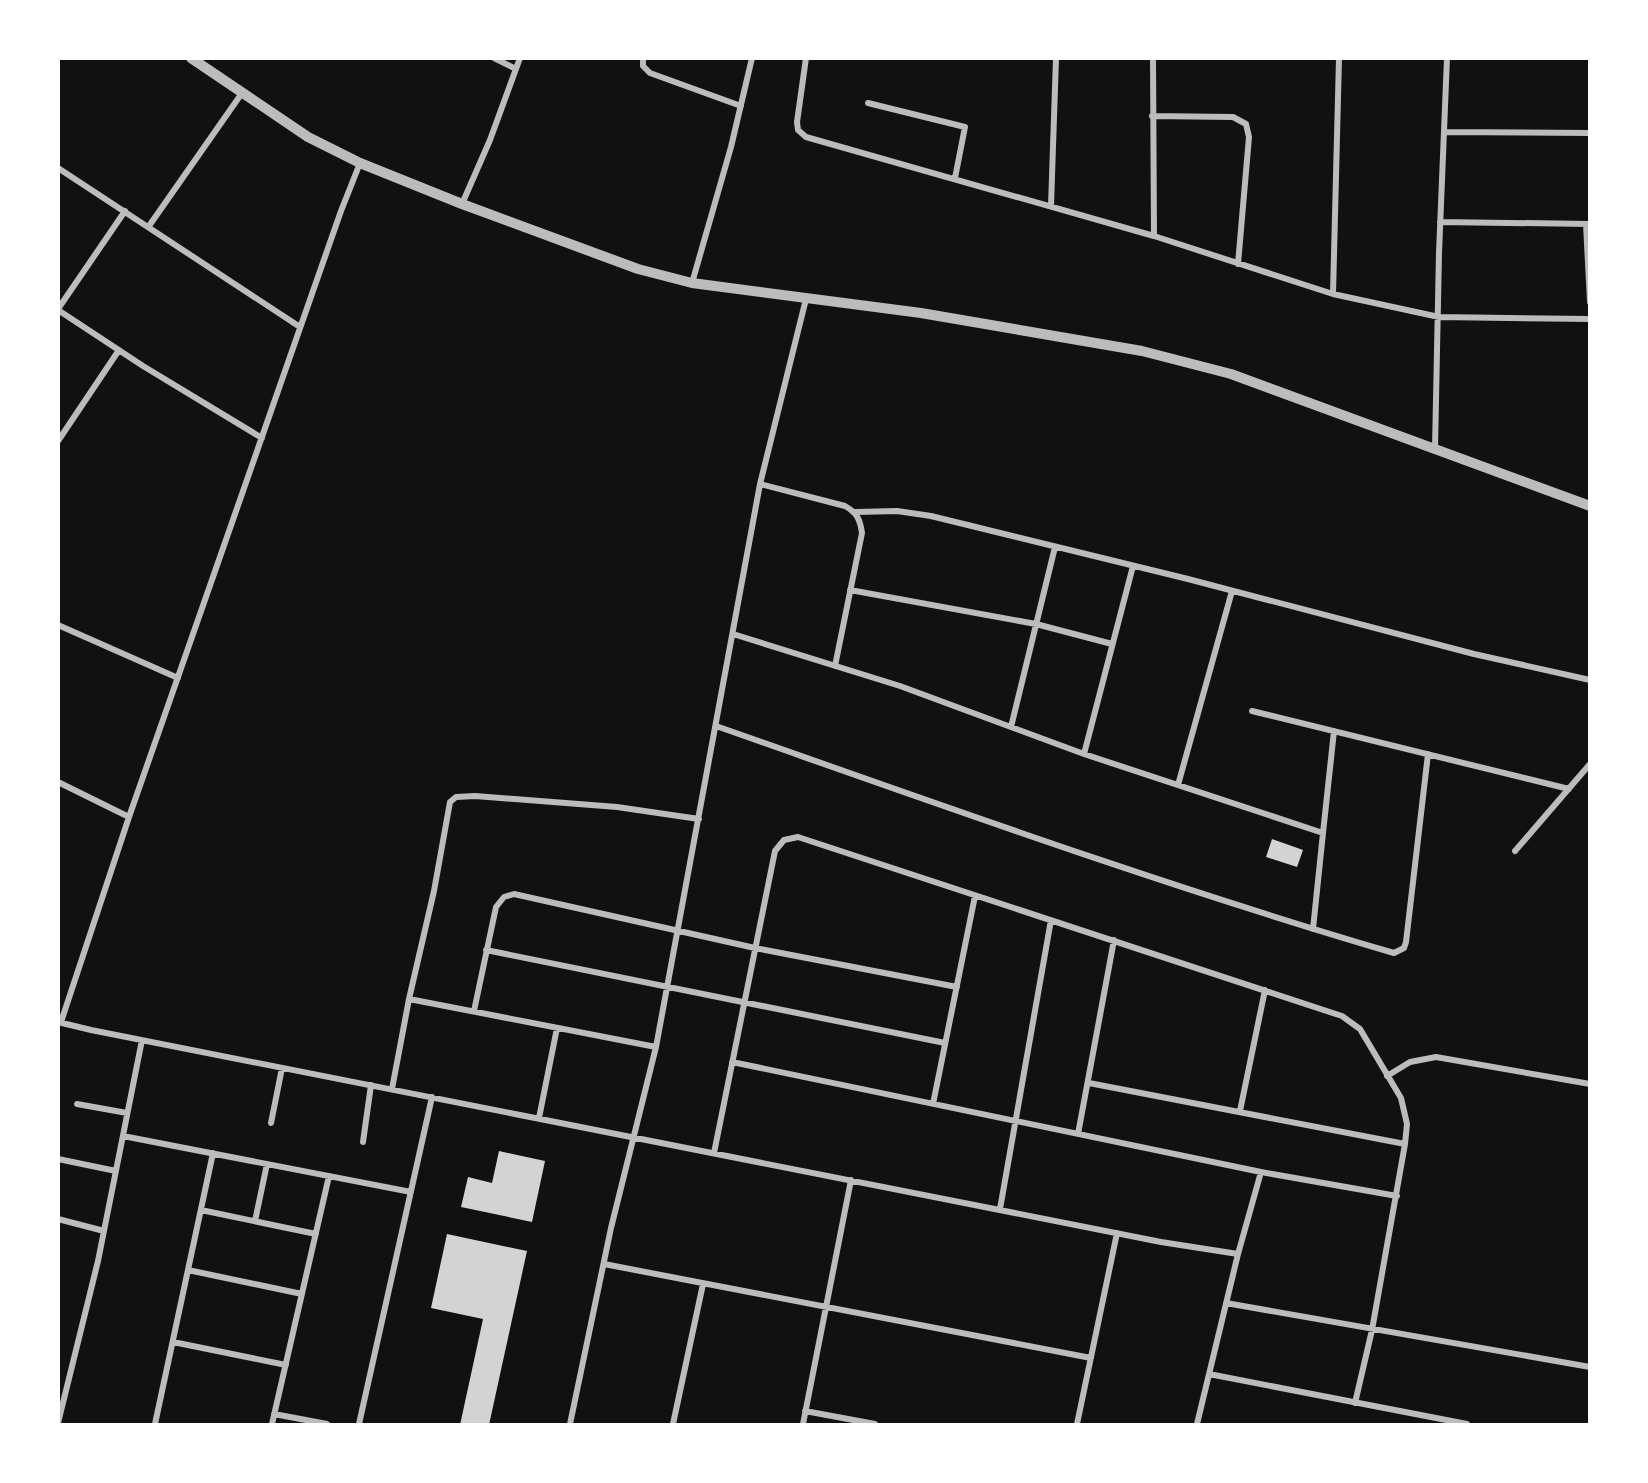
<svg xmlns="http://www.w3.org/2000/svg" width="1648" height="1483" font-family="'DM Sans',sans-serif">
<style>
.building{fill:#d3d3d3}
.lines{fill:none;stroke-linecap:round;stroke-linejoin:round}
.minor{stroke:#bcbcbc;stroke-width:6}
.tertiary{stroke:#bcbcbc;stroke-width:10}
</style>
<rect width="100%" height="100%" fill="#111"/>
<path class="building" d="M1272,839L1303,850L1297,867L1266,857Z
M499,1151L545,1161L532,1222L461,1207L468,1177L492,1183Z
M447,1234L527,1251L489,1425H460L483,1319L431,1308Z"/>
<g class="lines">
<path class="minor" d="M494,58L516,69
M643,58V66L650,73L741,106
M806,58L797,122L798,130L806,137L1154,236L1333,294L1439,317L1590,319
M1153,58L1154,236
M868,103L965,127L955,178
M1152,116L1233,117L1246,124L1249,137L1238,264
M1445,132L1590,133
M58,168L300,327
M462,204L490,140L520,58
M1051,206L1056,58
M1440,222L1590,224
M1586,224L1590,302
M149,226L242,93
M692,283L731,147L752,58
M1333,294L1339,58
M58,309L125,211
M58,310L143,366L262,438
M58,441L119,350
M1435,449L1439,253L1447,58
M760,484L845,506C857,513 860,519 862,533L835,666
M856,512L897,511L931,516L1188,579L1474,654L1590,680
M850,590L1036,624L1112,644
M58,625L178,678
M733,634L900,686L1084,754L1323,833L1334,731
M1252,711L1569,789
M716,726C941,805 1165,886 1394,953L1404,948L1406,942L1428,754
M1011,727L1055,547
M1084,754L1133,566
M58,782L129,817
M1178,785L1232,591
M1515,851L1590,764
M1313,929L1323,833
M486,950L945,1043
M409,999L656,1047
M474,1011L496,907L504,897L514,894L755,948L957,987
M58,1022L91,1030L1161,1242L1238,1254
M61,1022L129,817L341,211L360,163
M732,1062L1261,1172L1397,1196
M1387,1076L1410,1062L1436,1057L1590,1084
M1089,1083L1405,1144L1372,1330L1355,1403
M392,1089L409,999L434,891L450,802L456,797L475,796L617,807L699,819
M77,1104L127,1113
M933,1104L975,896
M1240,1111L1265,990
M539,1118L557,1028
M271,1123L282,1068
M1078,1134L1114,940
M123,1136L411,1192
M363,1142L371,1085
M714,1153L775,851L784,840L798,837L1342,1016L1360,1029L1401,1098L1407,1124L1405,1144
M58,1159L116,1171
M1000,1209L1051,920
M201,1210L316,1234
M58,1219L104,1231
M255,1221L267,1164
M604,1264L1091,1358
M188,1270L302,1294
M1226,1303L1590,1367
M173,1342L286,1365
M1209,1374L1467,1424
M805,1411L875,1424
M274,1414L327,1424
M58,1423L98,1261L142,1040
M155,1424L213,1153
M272,1424L329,1176
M359,1424L432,1097
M570,1424L611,1228L656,1047L760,484L806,299
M673,1424L703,1284
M803,1424L851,1180
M1077,1424L1117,1233
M1197,1424L1238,1254L1261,1172"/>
<path class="tertiary" d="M191,58L308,137L360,163L462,204L638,269L692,283L921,313L1142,351L1231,374L1590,506"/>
</g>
<rect width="1648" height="1483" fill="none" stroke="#ffffff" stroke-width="120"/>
</svg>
